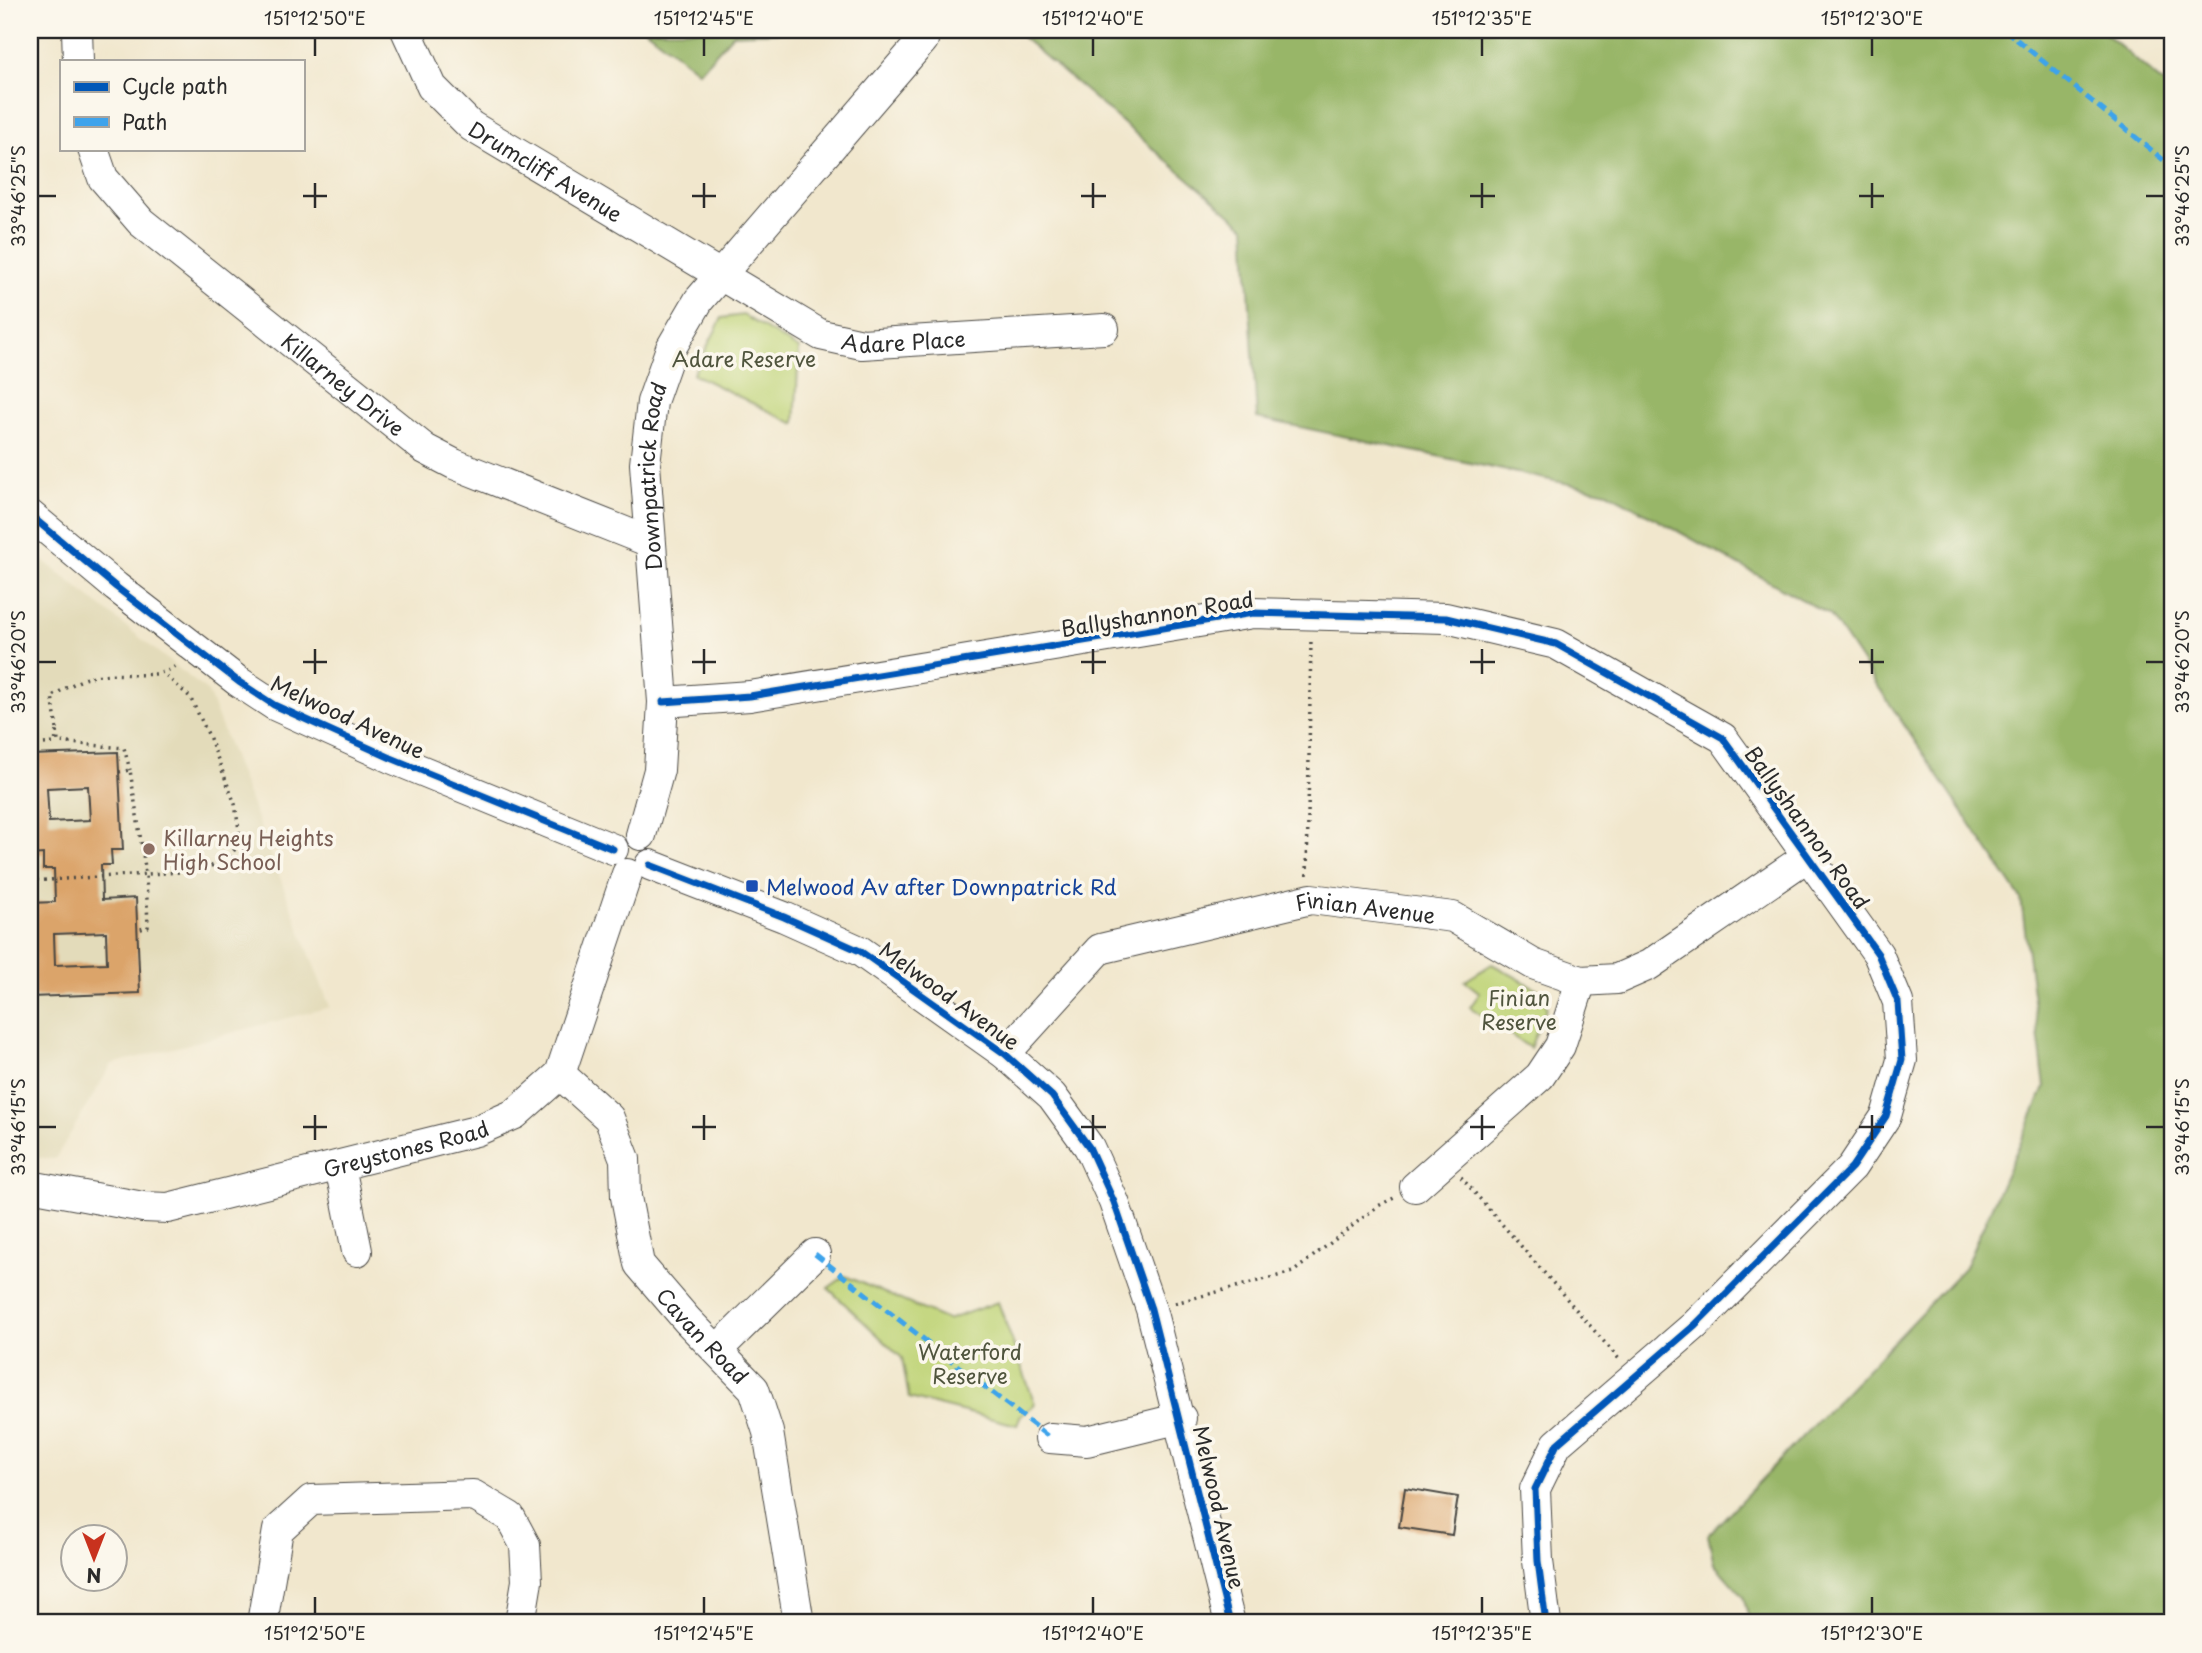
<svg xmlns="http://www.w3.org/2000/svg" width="2202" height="1653" font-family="'Playpen Sans',sans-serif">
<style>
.built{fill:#e3dbba}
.green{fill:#c0d478;stroke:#768052;stroke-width:2}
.forest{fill:#98b668;stroke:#62704a;stroke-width:2}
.building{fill:#dba46b;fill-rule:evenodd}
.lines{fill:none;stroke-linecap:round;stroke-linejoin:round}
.minor-casing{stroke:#494743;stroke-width:32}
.path{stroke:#494743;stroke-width:3.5;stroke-dasharray:2 5;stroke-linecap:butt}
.minor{stroke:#fff;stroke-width:30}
.quiet{stroke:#3ea3eb;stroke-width:5;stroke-dasharray:10 5;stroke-linecap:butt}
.cycleway-casing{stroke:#fbf7ec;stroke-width:11}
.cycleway{stroke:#0057b8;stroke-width:7}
.ticks{fill:none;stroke:#2b2b2b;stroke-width:2.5}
.education-dot{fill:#8d6e63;stroke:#fbf7ec;stroke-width:2.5}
.transit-dot{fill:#1a4fb4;stroke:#fbf7ec;stroke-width:2.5}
.labels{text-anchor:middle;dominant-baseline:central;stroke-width:7;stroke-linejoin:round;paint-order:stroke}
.street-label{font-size:21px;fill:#2b2b2b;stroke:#fbf7ec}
.park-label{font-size:21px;fill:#50553e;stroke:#fbf7ec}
.education-label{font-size:21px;fill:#785e54;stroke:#fbf7ec;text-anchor:start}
.transit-label{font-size:21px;fill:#164399;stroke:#fbf7ec;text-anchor:start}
.neatline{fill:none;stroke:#2b2b2b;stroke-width:2.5}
.ticks-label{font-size:18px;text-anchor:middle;fill:#2b2b2b}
</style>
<rect width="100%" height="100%" fill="#fbf7ec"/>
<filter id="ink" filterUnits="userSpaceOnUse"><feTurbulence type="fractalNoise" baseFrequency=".0143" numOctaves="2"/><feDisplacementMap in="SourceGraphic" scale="14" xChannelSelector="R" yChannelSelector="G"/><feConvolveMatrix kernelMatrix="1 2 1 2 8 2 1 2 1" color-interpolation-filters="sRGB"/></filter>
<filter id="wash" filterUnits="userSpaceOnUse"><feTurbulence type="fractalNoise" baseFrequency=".00686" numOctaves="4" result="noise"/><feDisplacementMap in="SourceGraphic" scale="28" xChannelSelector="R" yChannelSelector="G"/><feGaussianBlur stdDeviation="1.57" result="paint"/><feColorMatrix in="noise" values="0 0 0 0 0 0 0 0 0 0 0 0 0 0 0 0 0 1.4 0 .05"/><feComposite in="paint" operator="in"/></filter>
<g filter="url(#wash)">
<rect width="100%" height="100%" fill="#f1e7cd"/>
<path class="built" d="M30,550L208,692L330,1007L112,1064L55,1159L30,1157Z"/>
<path class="green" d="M743,315L799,349L795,424L693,374L722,318Z
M1492,964L1539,990L1547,1007L1530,1048L1470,1007L1480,993L1465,981Z
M845,1276L947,1320L998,1302L1035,1404L1020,1417L1017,1425L909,1398L902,1358L828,1288Z"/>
<path class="forest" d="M646,30H826L733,34L699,72Z
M1014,30H2101L2172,91V1623H1750L1743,1596L1714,1564L1708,1535L1965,1267L2045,1087L2021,899L1830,615L1607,492L1257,418L1245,227Z"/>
<g id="blocks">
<path class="building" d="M118,752L123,850H111L112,865H101L102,900L136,898L140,993L30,997V903L55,902L54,869H43V854L30,855V755ZM88,786L90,820L49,822L47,788ZM106,932L107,963L55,965L54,934Z
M1405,1488L1458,1497L1452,1535L1399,1527Z"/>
</g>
</g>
<g filter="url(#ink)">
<use href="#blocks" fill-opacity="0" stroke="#494743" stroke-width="2"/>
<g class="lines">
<defs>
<g id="minor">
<path d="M77,30L78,61"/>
<path id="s1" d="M406,30L432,87L471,126L821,335L862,344L1104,329"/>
<path id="s2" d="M93,149L103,178L141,222L425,449L454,464L650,542"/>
<path d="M30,515L116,587L239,682L274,705L391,758L613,849"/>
<path d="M663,702L750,696L1253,613L1446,618L1556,644L1723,738L1878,954L1898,1002L1902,1060L1886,1116L1852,1167L1695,1325L1557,1444L1535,1489L1538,1561L1546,1623"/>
<path id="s3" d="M641,835L659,770L663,702L645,464L652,402L671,348L699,300L923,40"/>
<path d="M650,865L784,917L860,951L1005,1054L1052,1096L1089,1147L1114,1202L1151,1309L1230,1623"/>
<path id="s4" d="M1005,1054L1100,949L1311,899L1453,917L1533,964L1581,981L1617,979L1649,965L1808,856"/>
<path id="s5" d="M560,1074L609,1118L625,1159L626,1197L639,1264L687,1320L754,1389L768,1432L799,1623"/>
<path d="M340,1166L357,1251"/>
<path id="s6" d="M30,1186L143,1207L168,1208L476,1131L515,1114L560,1074L627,874"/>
<path d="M1415,1187L1540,1076L1560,1046L1581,981"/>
<path d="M717,1350L815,1254"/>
<path d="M1050,1438L1087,1441L1181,1418"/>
<path d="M262,1623L278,1530L311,1500L473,1495L510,1517L525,1545L527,1581L520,1623"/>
</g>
</defs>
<use href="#minor" class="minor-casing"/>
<path class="path" d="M57,729L52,696C63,690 75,682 87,678C115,668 157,684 178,664
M30,745L55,743L57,729L58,742L124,748L130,770
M119,772L130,770L146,874L148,927L137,930
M1307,875L1311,638
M30,881L199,871L225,860L241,843L235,804L209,736L190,697L164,674
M1461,1177L1619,1359
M1175,1303L1293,1272L1378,1206L1394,1198"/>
<use href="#minor" class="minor"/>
<path class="quiet" d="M2005,30L2172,167
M923,40L933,30
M815,1254L1050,1438"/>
<defs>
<path id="cycleway" d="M30,515L116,587L239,682L274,705L391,758L613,849
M663,702L750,696L1253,613L1446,618L1556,644L1723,738L1878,954L1898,1002L1902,1060L1886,1116L1852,1167L1695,1325L1557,1444L1535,1489L1538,1561L1546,1623
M650,865L784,917L860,951L1005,1054L1052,1096L1089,1147L1114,1202L1151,1309L1230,1623"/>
</defs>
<use href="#cycleway" class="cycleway-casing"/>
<use href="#cycleway" class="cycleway"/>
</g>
</g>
<path class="ticks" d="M315,38V56M704,38V56M1093,38V56M1482,38V56M1872,38V56M315,183V208M704,183V208M1093,183V208M1482,183V208M1872,183V208M38,196H56M303,196H327M692,196H716M1081,196H1106M1470,196H1495M1859,196H1884M2146,196H2164M315,649V674M704,649V674M1093,649V674M1482,649V674M1872,649V674M38,662H56M303,662H327M692,662H716M1081,662H1106M1470,662H1495M1859,662H1884M2146,662H2164M315,1115V1140M704,1115V1140M1093,1115V1140M1482,1115V1140M1872,1115V1140M38,1127H56M303,1127H327M692,1127H716M1081,1127H1106M1470,1127H1495M1859,1127H1884M2146,1127H2164M315,1597V1614M704,1597V1614M1093,1597V1614M1482,1597V1614M1872,1597V1614"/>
<circle class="education-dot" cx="149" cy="849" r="7"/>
<rect class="transit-dot" x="745" y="879" width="14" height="14" rx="3.5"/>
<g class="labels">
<g class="street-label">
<text stroke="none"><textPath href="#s1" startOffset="205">Drumcliff Avenue</textPath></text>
<text stroke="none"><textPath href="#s1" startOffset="609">Adare Place</textPath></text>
<text stroke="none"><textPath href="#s2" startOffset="348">Killarney Drive</textPath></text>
<text stroke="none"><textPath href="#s3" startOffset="362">Downpatrick Road</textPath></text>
<text transform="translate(1157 613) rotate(-9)">Ballyshannon Road</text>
<text transform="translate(348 716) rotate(25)">Melwood Avenue</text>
<text transform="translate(1808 827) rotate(54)">Ballyshannon Road</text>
<text stroke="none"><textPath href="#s4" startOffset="413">Finian Avenue</textPath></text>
<text transform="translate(950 995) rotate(36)">Melwood Avenue</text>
<text stroke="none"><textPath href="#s6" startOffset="385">Greystones Road</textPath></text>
<text stroke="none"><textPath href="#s5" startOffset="312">Cavan Road</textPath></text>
<text transform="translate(1220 1507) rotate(77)">Melwood Avenue</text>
</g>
<g class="park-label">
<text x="744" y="358">Adare Reserve</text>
<text x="1519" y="997">Finian<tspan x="1519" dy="24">Reserve</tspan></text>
<text x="970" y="1351">Waterford<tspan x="970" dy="24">Reserve</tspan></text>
</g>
<g class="education-label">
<text x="163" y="837">Killarney Heights<tspan x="163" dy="24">High School</tspan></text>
</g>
<g class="transit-label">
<text x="766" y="886">Melwood Av after Downpatrick Rd</text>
</g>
</g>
<rect width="2202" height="1653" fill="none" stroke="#fbf7ec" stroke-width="77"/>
<rect x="60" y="60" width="245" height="91" fill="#fbf7ec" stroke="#a8a59f" stroke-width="2"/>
<rect x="74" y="82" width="35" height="10" fill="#0057b8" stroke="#a8a59f" stroke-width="2"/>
<text x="122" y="94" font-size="21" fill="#2b2b2b">Cycle path</text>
<rect x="74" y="117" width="35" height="10" fill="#3ea3eb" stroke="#a8a59f" stroke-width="2"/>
<text x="122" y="130" font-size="21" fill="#2b2b2b">Path</text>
<g transform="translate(94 1558) rotate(180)"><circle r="33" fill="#fbf7ec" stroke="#a8a59f" stroke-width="2"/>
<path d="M0-5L12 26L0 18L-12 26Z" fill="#c8321e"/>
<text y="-10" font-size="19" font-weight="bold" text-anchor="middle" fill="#2b2b2b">N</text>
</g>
<rect x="38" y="38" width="2126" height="1576" class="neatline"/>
<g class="ticks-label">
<text x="315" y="25">151°12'50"E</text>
<text x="704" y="25">151°12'45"E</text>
<text x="1093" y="25">151°12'40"E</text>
<text x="1482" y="25">151°12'35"E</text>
<text x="1872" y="25">151°12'30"E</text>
<text transform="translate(2183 196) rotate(-90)" y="6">33°46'25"S</text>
<text transform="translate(19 196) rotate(-90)" y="6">33°46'25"S</text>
<text transform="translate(2183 662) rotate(-90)" y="6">33°46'20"S</text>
<text transform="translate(19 662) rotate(-90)" y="6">33°46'20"S</text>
<text transform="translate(2183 1127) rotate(-90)" y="6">33°46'15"S</text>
<text transform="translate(19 1127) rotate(-90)" y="6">33°46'15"S</text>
<text x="315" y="1640">151°12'50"E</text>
<text x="704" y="1640">151°12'45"E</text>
<text x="1093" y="1640">151°12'40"E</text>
<text x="1482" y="1640">151°12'35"E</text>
<text x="1872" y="1640">151°12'30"E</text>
</g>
</svg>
